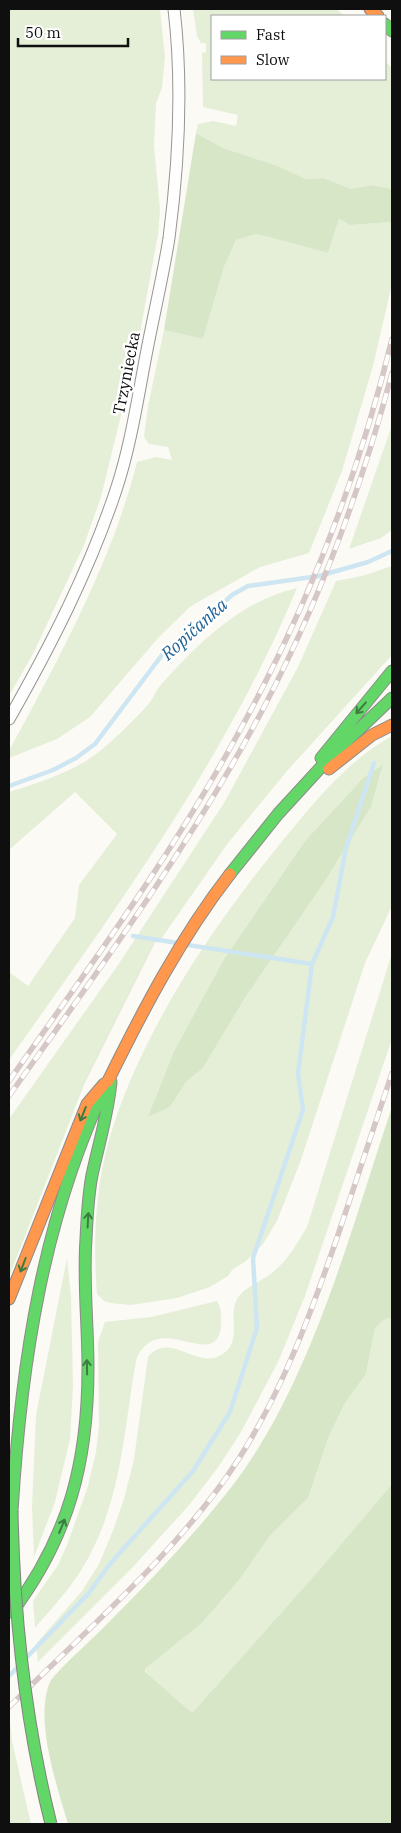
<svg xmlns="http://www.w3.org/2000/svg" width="401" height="1833" font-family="'IBM Plex Serif',serif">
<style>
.green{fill:#e5efd7;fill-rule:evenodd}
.forest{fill:#d6e6c6}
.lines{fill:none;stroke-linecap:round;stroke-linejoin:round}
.stream{stroke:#cee6f2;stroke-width:4.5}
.street-casing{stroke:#959593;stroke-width:13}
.fast-casing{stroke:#8c8b89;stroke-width:13}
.slow-casing{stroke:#8c8b89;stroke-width:13}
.street{stroke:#fefefe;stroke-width:11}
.fast{stroke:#63d668;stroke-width:11}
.slow{stroke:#ff974d;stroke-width:11}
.rail-casing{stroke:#d6c7c7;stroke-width:5.5}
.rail{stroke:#fff;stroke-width:4;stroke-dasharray:11;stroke-linecap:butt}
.fast-bridge-casing{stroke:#838280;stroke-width:13;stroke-linecap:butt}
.fast-bridge{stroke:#63d668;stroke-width:11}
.oneway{stroke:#3d7c40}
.labels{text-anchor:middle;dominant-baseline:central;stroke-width:5;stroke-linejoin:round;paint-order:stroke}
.street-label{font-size:16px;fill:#0f0f0f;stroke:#fff}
.water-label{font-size:18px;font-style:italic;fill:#226397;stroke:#fff}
</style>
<rect width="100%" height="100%" fill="#fbfaf5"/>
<path class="green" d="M9,9H160L165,57L162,88L156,103L154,146L160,210L158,235L136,354L101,497L84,545L33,654L9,696Z
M193,9H337L344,16H212V79H385V61L392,68V189L371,185L351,189L324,178L306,179L278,166L223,148L196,133L198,124L213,121L236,126L238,115L203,107L202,53L206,52V43H201L197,36Z
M339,219L350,225L392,222V284L373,366L342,471L309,553L260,567L191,606L159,637L90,717L57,739L9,758V751C58,660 112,562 137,462L156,457L172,460L168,447L149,444L144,437L148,406L164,330L203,339L224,267L236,240L257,234L328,253Z
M392,425V530L381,538L349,549Z
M392,566V655L287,771L228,843L161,939L155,943L84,1085L9,1277V1119L118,965L224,803L298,667L336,581L362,576Z
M297,588C226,759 115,910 9,1060V972L28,986L75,918L79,885L117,834L75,792L9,850V792C35,784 63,775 86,761C103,751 138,717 150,702C154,697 156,690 160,686C196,645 242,600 297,588Z
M392,736V906L365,963L301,1160L277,1221L263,1244L246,1261L232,1270L228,1276L210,1287L177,1298L131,1305L110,1303L104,1301L97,1294C93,1243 95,1189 109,1140C142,1027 219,917 293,828C322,793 352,758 392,736ZM383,766L371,807L325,881L245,998L203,1068L186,1082L170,1107L149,1116L174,1051L224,959L305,841L363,778Z
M392,953V1039L305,1296L278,1362L241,1432L219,1466L190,1504L132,1568L38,1662L36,1644L82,1591L99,1564L112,1533L124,1499L134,1459L148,1357C170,1331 195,1368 219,1356C242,1346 230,1321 235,1304C240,1289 254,1285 266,1277C273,1273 281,1265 286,1259C294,1249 301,1237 307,1227Z
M67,1258L71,1297L73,1385L70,1439L55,1502L34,1557L32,1507L36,1415Z
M217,1301C222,1309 221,1316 221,1326C217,1368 171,1322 146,1345C142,1349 137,1355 136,1361C123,1434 122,1503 82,1569C69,1590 51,1609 35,1628L33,1601L58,1565L67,1545L88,1486L96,1452L99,1426L98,1342L105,1322L151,1317Z
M392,1318V1484L320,1569L191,1714L146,1675V1668L202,1623L240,1579L269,1537L308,1498L329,1436L345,1403L366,1374L375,1328L385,1319Z
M10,1721L12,1741L31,1824H9Z"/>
<path class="forest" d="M196,133L223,148L278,166L306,179L324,178L351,189L371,185L392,189V222L350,225L339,219L328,253L257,234L236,240L224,267L203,339L164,330Z
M383,765L371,807L325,881L245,998L203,1068L186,1082L170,1107L148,1117L174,1051L224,959L305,841L363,778Z
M392,1107V1318L385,1319L375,1328L366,1374L345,1403L329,1436L308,1498L269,1537L240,1579L202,1623L146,1668L145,1672L192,1713L320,1569L392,1484V1824H68C57,1786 34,1720 50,1682C54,1673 98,1634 108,1623C153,1578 197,1532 236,1481C313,1377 351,1229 392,1107Z"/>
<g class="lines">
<path class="stream" d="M9,786L53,770L76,758L95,744L168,647L194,630L232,595L248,586L319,576L368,562L392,551
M133,936L178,943
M188,945L312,964
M26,1658L88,1594L110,1564L193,1471L230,1412L257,1328L253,1258L303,1110L298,1074L312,964L333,917L346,848L374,763
M9,1676L16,1669"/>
<defs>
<path id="street" d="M9,719C51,645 89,571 116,490C131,445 138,396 147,350C154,313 163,276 169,238C179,162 183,85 174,9"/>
<path id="fast" d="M385,24L392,31
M321,758L392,671
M230,874L278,814L333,754L392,698
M12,1511C21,1363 43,1216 108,1081
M12,1612C69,1536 88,1462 88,1368C88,1324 83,1282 86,1239C87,1217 88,1196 92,1175C99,1143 108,1114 111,1082"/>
<path id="slow" d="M370,9L378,16
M329,769L372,735L392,725
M108,1081C143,1010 181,937 230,874
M9,1299L87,1104L104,1084"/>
</defs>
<use href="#street" class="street-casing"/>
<use href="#fast" class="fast-casing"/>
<use href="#slow" class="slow-casing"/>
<use href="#street" class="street"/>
<use href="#fast" class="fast"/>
<use href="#slow" class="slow"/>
<defs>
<path id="rail" d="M9,1081C85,973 164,866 229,750C302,621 357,483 392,339
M9,1096C98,971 191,845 263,709C319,602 361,490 392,373
M9,1707C85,1631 180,1550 238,1460C283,1390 311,1313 338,1235C356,1181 374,1127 392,1073"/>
</defs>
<use href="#rail" class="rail-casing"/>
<use href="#rail" class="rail"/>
<defs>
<path id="fast-bridge" d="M12,1511C14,1617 25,1721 51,1824"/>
</defs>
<use href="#fast-bridge" class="fast-bridge-casing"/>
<use href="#fast-bridge" class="fast-bridge"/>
</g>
<defs><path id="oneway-shaft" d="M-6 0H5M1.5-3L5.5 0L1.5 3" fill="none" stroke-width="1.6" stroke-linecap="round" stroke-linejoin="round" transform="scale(1.25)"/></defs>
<g class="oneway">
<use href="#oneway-shaft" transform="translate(361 708) rotate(131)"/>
<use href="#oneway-shaft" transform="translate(83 1114) rotate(112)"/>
<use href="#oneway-shaft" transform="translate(88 1220) rotate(-87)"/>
<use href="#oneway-shaft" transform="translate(23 1265) rotate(111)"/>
<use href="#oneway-shaft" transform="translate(87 1367) rotate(-91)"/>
<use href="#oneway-shaft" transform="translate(62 1526) rotate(-68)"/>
</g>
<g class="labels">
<g class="street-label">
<text transform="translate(126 373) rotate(-79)">Trzyniecka</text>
</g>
<g class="water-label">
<text transform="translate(194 629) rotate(-42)">Ropičanka</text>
</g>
</g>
<rect width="401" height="1833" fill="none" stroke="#0f0f0f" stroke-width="20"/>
<rect x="211" y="15" width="175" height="65" fill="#ffffff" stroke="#9f9f9f"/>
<rect x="221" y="31" width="25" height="8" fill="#63d668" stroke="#9f9f9f"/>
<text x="256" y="40" font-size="15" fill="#0f0f0f">Fast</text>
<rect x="221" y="56" width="25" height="8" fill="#ff974d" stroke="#9f9f9f"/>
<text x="256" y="65" font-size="15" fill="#0f0f0f">Slow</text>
<path d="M18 38v8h110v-8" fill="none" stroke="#0f0f0f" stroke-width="2.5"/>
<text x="25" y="38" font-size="15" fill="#0f0f0f" stroke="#ffffff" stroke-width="4" paint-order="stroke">50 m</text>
</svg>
